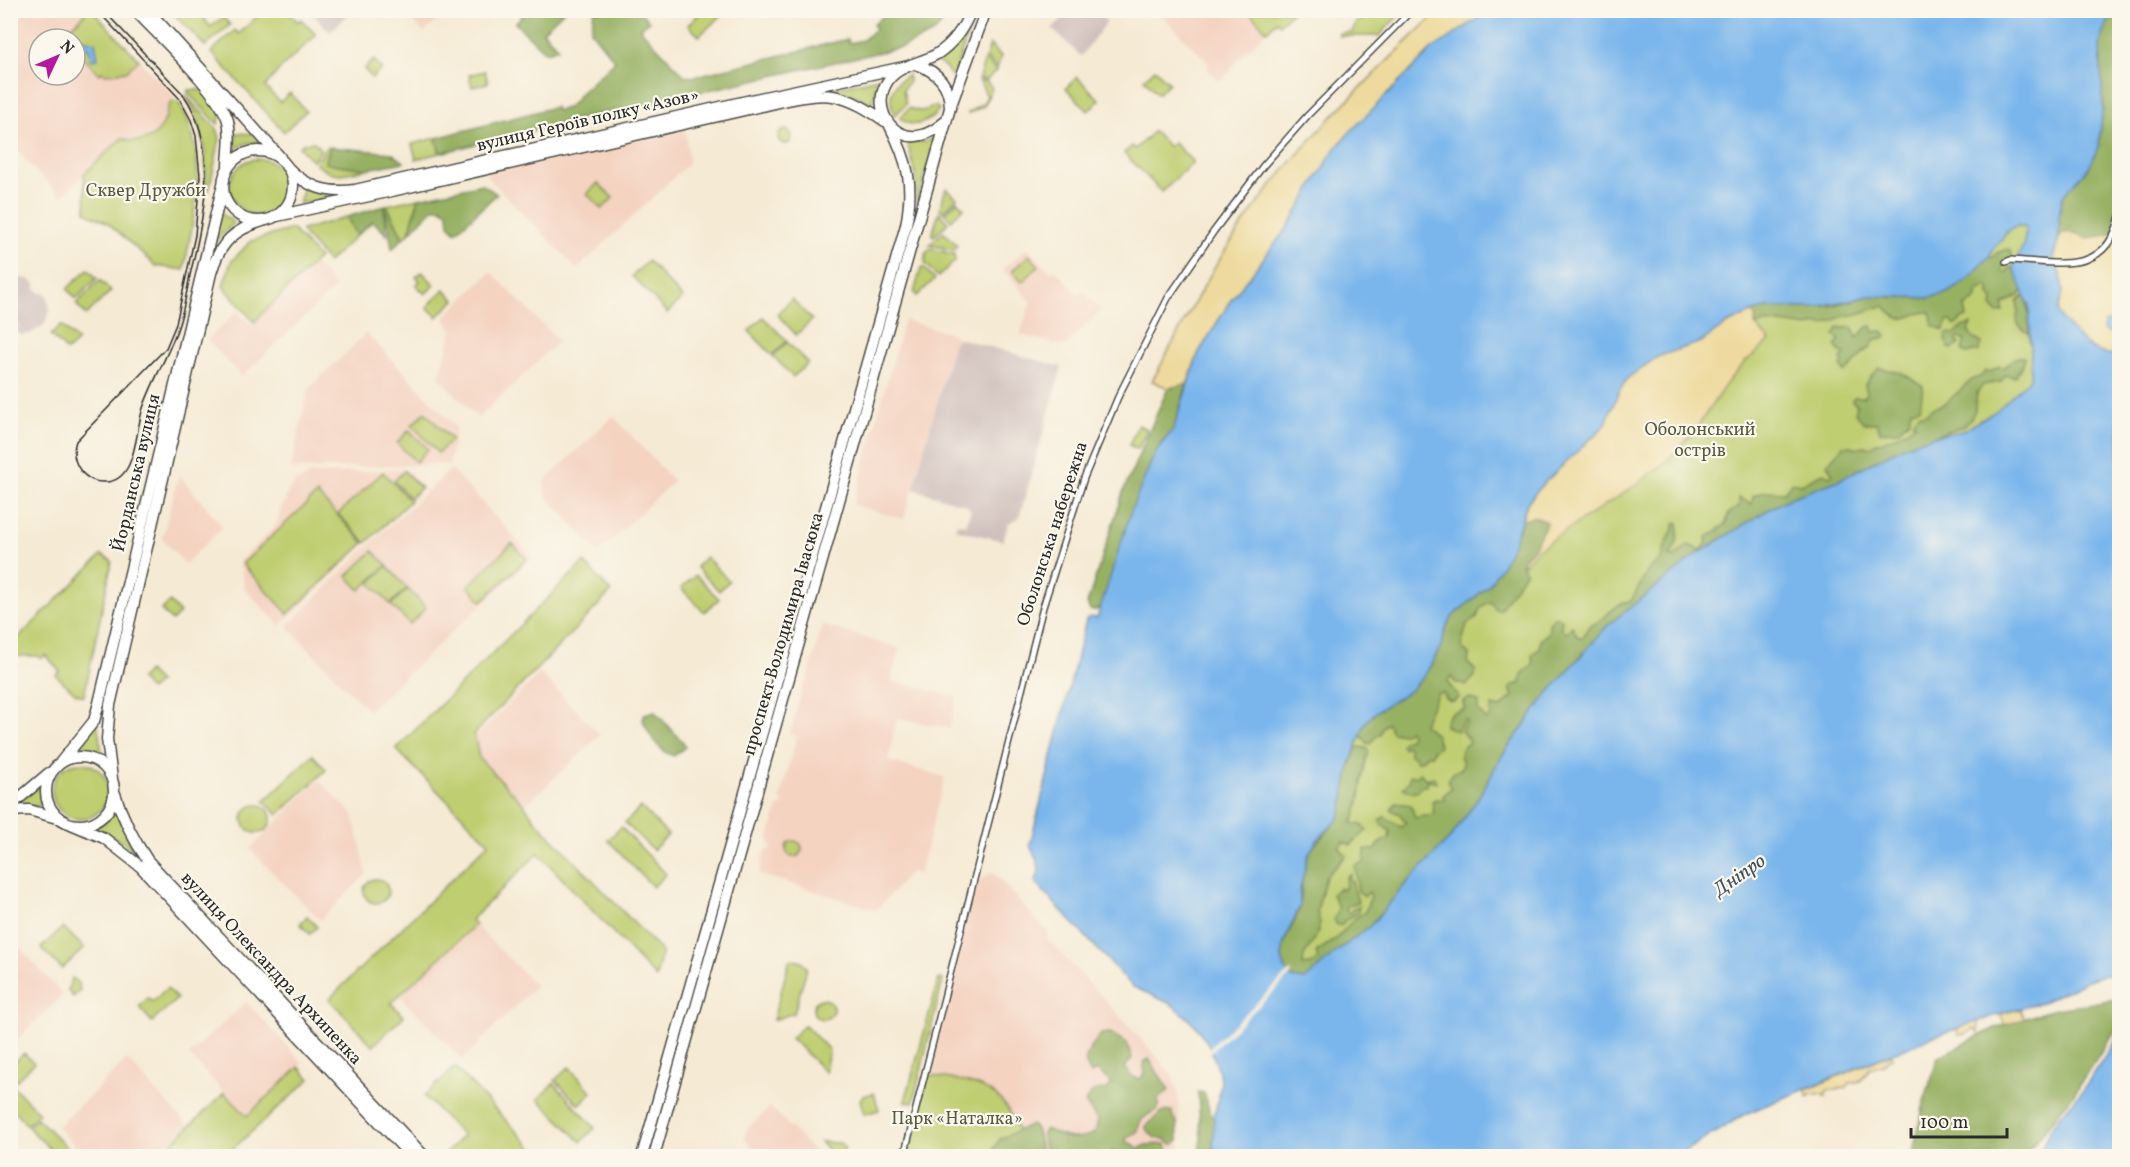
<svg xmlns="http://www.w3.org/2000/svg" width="2130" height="1167" font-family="Vollkorn,serif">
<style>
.built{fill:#f4d3c1}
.industrial{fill:#d0c0bc}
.green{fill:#bfce71;stroke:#757c4e;stroke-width:1.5}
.forest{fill:#97b163;stroke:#616e47;stroke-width:1.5}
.sand{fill:#eeda9e;stroke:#8c8264;stroke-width:1.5}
.water{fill:#7ab6ec;stroke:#52708c;stroke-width:1.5;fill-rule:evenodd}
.pier{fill:#f5ead4}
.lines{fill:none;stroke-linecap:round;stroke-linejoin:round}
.pedestrian-casing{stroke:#494844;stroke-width:8}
.secondary-casing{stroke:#494844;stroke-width:13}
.pedestrian{stroke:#fff;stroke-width:5}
.secondary{stroke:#fff;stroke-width:10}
.tram{stroke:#2b2b2b;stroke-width:1.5}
.labels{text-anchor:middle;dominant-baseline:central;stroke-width:4.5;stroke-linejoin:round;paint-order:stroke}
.street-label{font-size:18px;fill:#2b2b2b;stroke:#fbf7ec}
.park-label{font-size:18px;fill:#575c40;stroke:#fbf7ec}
.water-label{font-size:20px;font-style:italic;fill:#435565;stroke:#fbf7ec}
</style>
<rect width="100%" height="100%" fill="#fbf7ec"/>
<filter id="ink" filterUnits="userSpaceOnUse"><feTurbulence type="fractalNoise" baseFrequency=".0167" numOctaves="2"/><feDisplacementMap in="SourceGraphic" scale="12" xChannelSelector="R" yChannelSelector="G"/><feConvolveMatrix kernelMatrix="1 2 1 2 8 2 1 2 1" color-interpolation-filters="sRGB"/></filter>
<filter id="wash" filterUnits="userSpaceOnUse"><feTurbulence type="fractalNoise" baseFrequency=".008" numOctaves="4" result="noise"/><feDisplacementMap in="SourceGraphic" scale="24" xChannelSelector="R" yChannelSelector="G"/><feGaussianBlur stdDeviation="1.35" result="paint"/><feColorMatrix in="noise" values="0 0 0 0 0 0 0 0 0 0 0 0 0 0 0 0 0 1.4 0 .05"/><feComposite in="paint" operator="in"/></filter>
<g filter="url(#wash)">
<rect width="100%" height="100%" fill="#f5ead4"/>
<path class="built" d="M11,11H88L63,35L66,39H39V75H75V48L102,71H126L139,60L175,97L169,105L163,124L153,137L136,142L122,138L61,197L11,145L10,70L14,66L11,62Z
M402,11H447L424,33Z
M1157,11H1248L1267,31L1231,67L1232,69L1219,81L1207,68L1210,64Z
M685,129L689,159L687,165L577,269L485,174Z
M1028,248L1051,273L1055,270L1079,295L1083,291L1101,310L1065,346L1020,335L1031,301L1002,269Z
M315,264L336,287L242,376L207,340L237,311L252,325Z
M491,272L559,341L478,418L439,377L452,331L444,317Z
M904,320L949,333L958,338L954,342L904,519L853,505Z
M366,333L456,427L449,464L291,469L308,390Z
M613,416L674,481L598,553L546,496L544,482Z
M405,469L423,488L280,626L245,589L239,561L276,526L282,504L286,501L285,498L289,494L287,492L297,481L300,482L308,475Z
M451,469L533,557L368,711L287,626L370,544Z
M179,475L223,527L185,564L162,539Z
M822,625L899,648L891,681L957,697L949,728L897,718L888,761L945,777L919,874L911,872L876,910L759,874L764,853L772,848L768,840L778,807L784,805L780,798L797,736L790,734L803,685L807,682Z
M540,673L600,735L525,806L479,758L475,737Z
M318,780L353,814L367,874L320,920L250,849Z
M993,872L1048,933L1047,938L1152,1051L1171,1074L1178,1091L1180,1156H1028L978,1086L928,1075L974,886L988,874Z
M475,925L536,986L462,1060L400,996Z
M11,938L63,995L11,1046Z
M246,1002L303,1063L247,1116L189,1055Z
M127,1060L190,1127L158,1156H85L57,1127Z
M770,1107L819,1156H761L744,1138L747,1129Z"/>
<path class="industrial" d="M310,11H352L330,32Z
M1070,11H1096L1107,22L1081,56L1052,29Z
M23,278L29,279L36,285L34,288L41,294L43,292L47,296L50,311L44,325L30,334L22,335L14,332L19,325L13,320L11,323L10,288L17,280Z
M958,338L1062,367L1019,518L1008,524L1003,541L955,529L957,523L966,525L971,510L966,505L913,489L954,342Z"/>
<path class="green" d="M703,10L708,12V11H716L721,16L699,36L688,25Z
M1368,10L1403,11L1379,36H1339V33L1352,32L1356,22L1363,19L1361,17Z
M88,11H93L139,60L126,71L105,74L102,71L100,74L75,50V39H65L63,35Z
M171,11H212L204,19L211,27L223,17L230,25L205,46Z
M260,11H288L298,22L301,19L316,35L277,72L265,87L280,102L290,93L306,111L284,132L211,52L235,30L239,34L261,12Z
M1248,11H1293L1280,24L1277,21L1267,31Z
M969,29L953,79L946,68L936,61L952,50Z
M990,45L1001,56L997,69L986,57Z
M985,59L996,71L987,80L979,78Z
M374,60L382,69L372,78L364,69Z
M1155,69L1169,83L1158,94L1144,79Z
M485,71L488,83L472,87L469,75Z
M908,75L909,81L903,90L906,104L895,115C886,98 892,84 908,75Z
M1077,77L1100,100L1088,111L1066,88Z
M878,78L872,103L854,95L826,90Z
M979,80L987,82L992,88L984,106L967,114L984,102L987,96Z
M188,90H204C213,100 225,110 218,124L188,93Z
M185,95L217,129L220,138L209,190L206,189C206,156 205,123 185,95Z
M172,101L179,103C210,153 194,216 184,270L156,266L108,223L86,212L84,174L122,138C139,146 160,138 165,119C168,111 166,108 172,101Z
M935,106L939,109C930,123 913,130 900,118L909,108C920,113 925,111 935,106Z
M778 137a7 7 0 1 1 14 0a7 7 0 1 1-14 0Z
M1154,131L1169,147L1174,143L1193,162L1162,192L1124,153L1132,146L1135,149Z
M236,133L255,134L262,142L247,143L235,148Z
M436,138L440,153L416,159L412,144Z
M935,138L917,204L915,171L907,142H924Z
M314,142L321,150L313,161L299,147L304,143Z
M326,147H330L325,163L367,169C344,174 335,179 316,164Z
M230 187a28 28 0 1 1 56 0a28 28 0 1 1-56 0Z
M598,183L613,198L602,209L587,194Z
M304,186L333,197L299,204Z
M946,188L957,198L943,212L940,208Z
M419,198L409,233L403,238L387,205Z
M957,201L964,208L951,220L945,213Z
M220,212L234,223L213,243Z
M939,212L948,223L934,236L932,235Z
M347,217L356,236L328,262L303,234L302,230Z
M2013,226L2026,227L2019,285L2028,299L2030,343L2032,342L2030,379L2045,377L1964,434L1962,431L1930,437L1766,511L1708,548L1544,698L1501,757L1370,926L1335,953L1305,981L1284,942L1360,734L1527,503L1751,313L1989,257L1993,249Z
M292,229L319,258L254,322L223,286L231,262L251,241Z
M943,232L957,245L954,250L929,245Z
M930,249L954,254L955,261L938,277L925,263L926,253Z
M1029,255L1039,266L1022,282L1012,271Z
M648,261L683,298L667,313L632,276Z
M921,268H924L935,279L917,296L914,293Z
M88,269L97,278L76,299L67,289Z
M422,272L435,285L425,294L416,285L420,281L416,277Z
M100,280L111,291L86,315L76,304Z
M444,289L455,300L437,317L427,307Z
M792,299L812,320L796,335L777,314Z
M763,317L787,341L772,355L749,331Z
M61,325L78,341L67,351L51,335Z
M787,342L808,363L793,377L773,356Z
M425,412L452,440L438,453L412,425Z
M1138,425L1147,429L1138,449L1129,445Z
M409,430L428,449L416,462L397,443Z
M404,471L421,488L410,498L394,481Z
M383,472L410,501L366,543L338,514Z
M317,494L364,543L288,614L242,564Z
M512,543L527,559L482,601L468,586Z
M373,551L387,565L360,590L347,576Z
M102,555L112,561L84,696L75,693L56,675L60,671L45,655L41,659L38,656H11V645Z
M706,557L729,581L719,591L696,567Z
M584,562L611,592L473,735L475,737L479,758L525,806L535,820L662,952L656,978L538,853L471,920L475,925L391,1003L404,1016L373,1046L329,999L489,843L396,749Z
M387,566L407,588L390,604L370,583Z
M696,575L719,599L704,612L681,588Z
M408,589L426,608L410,624L391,605Z
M170,602L180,613L172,621L161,610Z
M148,671L159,682L150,690L140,679Z
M97,721L103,760L89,753L75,751L85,741Z
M313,755L326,770L278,815L264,801Z
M52 791a28 28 0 1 1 56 0a28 28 0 1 1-56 0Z
M39,785L41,806L13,807Z
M243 819a14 14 0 1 1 28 0a14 14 0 1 1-28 0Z
M641,807L668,835L653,850L625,823Z
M116,808L134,851L121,841L94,828L108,820Z
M621,827L666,874L653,887L608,840Z
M786 849a8 8 0 1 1 16 0a8 8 0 1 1-16 0Z
M364 891a12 12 0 1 1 24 0a12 12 0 1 1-24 0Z
M307,916L317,927L310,934L300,924Z
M63,927L84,948L62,969L41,948Z
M790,959L802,962L807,968L794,1013L773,1020Z
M72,978L78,983L80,990L73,997L68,990Z
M939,979L943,980L913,1103L905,1101Z
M167,988L177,999L152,1022L139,1007L148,998L152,1002Z
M813 1009a10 10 0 1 1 20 0a10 10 0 1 1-20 0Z
M805,1025L829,1050L825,1072L791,1038Z
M24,1053L34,1063L16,1081L11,1075V1066Z
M299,1067L310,1079L225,1156H159L224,1093L247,1116Z
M455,1067L540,1156H450L446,1153L463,1136L424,1096Z
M569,1067L592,1092L579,1105L555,1080Z
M928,1075C954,1080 988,1082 1005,1105C1015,1119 1021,1140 1028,1156H908Z
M554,1083L595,1128L581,1142L538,1099Z
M11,1084L39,1113L27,1125L11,1107Z
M874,1093L879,1110L864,1114L860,1100L863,1096Z
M37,1118L76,1156H57L28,1127Z
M820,1142L840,1143L845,1149L839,1156H835Z"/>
<path class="forest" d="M527,11H564L543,31L558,48L548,52L543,50L515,23Z
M594,11H639L649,21L640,29L684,75L692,77L848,39L849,43L863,40L876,28L873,25L889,11H953L934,33L903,47L574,120L440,153L436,138L555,107L556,111L567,108L578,98L577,96L615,61L591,31Z
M2115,11H2119V227L2109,235L2094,237L2088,240C2077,234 2070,229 2059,237V216L2062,199L2099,144L2103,107L2100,47L2103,31Z
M1418,59L1407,73L1348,134L1316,179L1299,209L1231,300L1209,335L1198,355L1187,384L1173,430L1162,442L1152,460L1141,487L1101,606L1097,610H1090L1087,604L1123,492L1168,388H1173L1322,148Z
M330,147L392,153L404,162L367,169L325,163Z
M482,184L497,194L456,232L449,225L448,212L441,208H434L409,233L419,198Z
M385,205H387L403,238L392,249Z
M384,206L387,235L373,221L356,236L347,217Z
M2007,249L2011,251L2012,256L2004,264L2002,271L2006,273L2009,268L2013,267L2023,290L2020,295L2003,304V312L1997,313L1992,306L1993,300L1989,295V288L1987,286L1978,291L1976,300L1965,307L1967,317L1962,319L1955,326L1951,321H1947L1944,330L1933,326L1930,312C1910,311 1902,330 1886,307L1882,306L1854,315L1844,316L1823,325L1817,324L1808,327L1781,323L1755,325L1754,316L1751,313L1767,308L1830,306L1870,296L1929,298L1947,293L1958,287L1989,257L1992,258L1997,253Z
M2026,296L2030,330L2028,333C2008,319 2022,319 2017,302L2022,297Z
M1971,324L1968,331L1973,338L1982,343L1979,351L1966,354L1962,350L1965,341L1959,338L1956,340L1959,344L1953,349L1949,348L1945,339L1947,333L1954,334L1962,327Z
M1872,326L1874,332L1882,331L1886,337L1874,340L1870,348C1858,353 1856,367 1844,372L1841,366L1843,362L1841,359L1845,354L1838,350L1836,346L1840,340L1834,336L1838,327L1844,328L1852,327L1857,338L1867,327Z
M2017,357H2024L2023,365L2015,377L2005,375L2001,382L1983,385L1977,393L1975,410L1971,418L1963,426L1904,446L1839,480L1766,511L1699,553L1608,625L1544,698L1501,757L1477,800L1451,837L1404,886L1370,926L1335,953L1305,981L1292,978C1287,972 1282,966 1282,958C1281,939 1296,924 1300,906C1303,888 1300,870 1310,852C1319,837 1338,825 1342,809C1344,802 1344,794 1345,786C1348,772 1352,760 1357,747L1367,748L1369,752C1359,775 1364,801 1352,823L1362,825L1367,830L1351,845L1343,842L1339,847L1346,856L1326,876L1317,911L1320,923L1316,937L1304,955L1303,965L1311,964L1318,959L1316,952L1336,939L1354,919L1365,912L1371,896L1369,892L1364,897L1358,891L1355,866L1364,862L1365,849L1375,850L1381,842L1389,839L1390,831L1379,821L1384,817L1402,827L1406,823L1400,814L1391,810L1396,803L1411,805L1415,818L1434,814L1432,801L1436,799L1444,800L1443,796L1451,788L1447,781L1454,772L1461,769L1463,764L1460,755L1464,746L1469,743L1468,739L1461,731L1467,721L1465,719L1457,731L1445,726C1446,713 1453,712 1464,709L1463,701L1470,698L1479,702L1478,711L1487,720L1490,718L1492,706L1500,708L1513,696L1510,688L1516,684H1521L1522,674L1533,664L1532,655L1540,648V640L1549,632V624L1554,617L1562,619L1561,628L1566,633L1572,626L1577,636L1582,638L1590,625C1607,622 1612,602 1631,601L1649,569L1662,558C1663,546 1671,536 1675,524L1679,523L1677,543L1670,556L1674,557L1688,545L1701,550L1707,543L1706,538L1726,524L1728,514L1739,506V498L1752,504L1753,496L1765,491L1784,492L1792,482L1801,484L1823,473L1830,476L1833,474L1827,464L1843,446H1851L1854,449L1862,446L1871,447L1877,442C1888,442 1907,430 1916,424L1912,422L1919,414H1926L1932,408L1945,404L1973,379L1980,377L1986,371L1990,372L2000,366L2003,368Z
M1879,368L1902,373L1923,386L1920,408L1911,410L1909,420L1898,431L1880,432L1877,423H1864L1855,413L1857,405L1852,401L1854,397H1863L1867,393L1865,385C1869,379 1873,373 1879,368Z
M1534,516L1547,522L1533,549L1523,559L1521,565L1526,571L1500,610L1495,609L1491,602C1482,604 1479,608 1477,618L1467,624L1461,647L1469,654L1468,663L1475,670V676L1466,686L1462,683H1456L1451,677L1447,682L1459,697L1454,701H1450L1445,697L1444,693H1438L1423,724L1436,735L1439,746L1433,750L1432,755H1427L1421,761H1417L1414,756L1410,755L1409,748L1406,745L1404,748L1401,745L1403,741L1409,739L1411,734L1409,730L1403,734L1392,732L1388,724L1384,725L1380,734L1376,736L1371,744L1367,743L1360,734L1365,723L1376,712L1411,690L1433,663L1447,625L1453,616L1489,585L1514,542L1522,521Z
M654,711L684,743L685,747L674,756C658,752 648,733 642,718L645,714Z
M1420,772L1425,779L1434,777L1437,782L1428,780L1427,786H1421L1419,790L1411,792L1403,788L1409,782L1410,775L1418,776Z
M1351,874L1349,879L1352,881L1358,902L1347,906L1346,911L1351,913L1352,909L1359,906L1358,913L1345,920L1342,925H1337L1334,919L1339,909L1332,894L1339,888L1342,890L1345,888L1347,876Z
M2116,999L2119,1001V1025L2073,1095L2027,1152L2025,1156H1912L1925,1099L1938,1057L1995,1028L2051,1010Z
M1110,1033L1127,1043L1132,1058L1125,1067L1131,1076L1140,1079L1145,1073L1143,1062L1149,1059L1169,1090L1158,1099V1109C1148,1115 1138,1119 1138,1131L1126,1139V1142L1133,1144L1139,1149L1146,1145L1166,1144L1169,1156H1118L1113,1151L1107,1156L1066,1152L1062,1156H1045L1042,1135L1046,1129C1064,1138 1076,1142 1095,1133L1098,1120L1085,1103C1089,1094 1095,1086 1105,1091L1111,1083L1097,1070L1091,1074L1085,1062L1089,1050L1101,1034Z
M1198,1092L1204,1093C1208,1101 1208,1113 1214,1118L1213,1156H1199L1201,1138Z
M1172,1111V1115L1177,1122L1178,1140L1173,1145L1164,1139L1155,1138L1146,1129V1126L1162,1112Z
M1030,1125L1034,1126C1039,1134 1041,1147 1039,1156H989L1000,1139Z"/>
<path class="sand" d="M1439,11H1489L1431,50L1339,144L1288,227L1231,300L1198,354L1187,384L1168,388L1152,381C1180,331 1206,277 1239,230C1294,148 1369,79 1439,11Z
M2119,227V354C2094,357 2085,345 2070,328C2065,323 2061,319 2057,312L2063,292L2061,276L2053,259C2060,231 2061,227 2088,239L2094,237L2109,235Z
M1751,313L1755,316V325L1770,341L1745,362L1726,384L1693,433L1666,462L1633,487L1548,542L1537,550L1522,566L1523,559L1533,549L1547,522L1534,516L1522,521L1527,503L1540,487L1605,425L1620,389L1629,377L1657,357Z
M2020,1009L2024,1019L2005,1025L2000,1014Z
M1978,1021L1979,1033L1974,1029L1966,1034L1959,1035L1956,1029Z
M1891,1054L1892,1058L1887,1060L1883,1065L1869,1069L1860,1081L1850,1083L1846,1088L1827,1091L1825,1097L1822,1094H1812L1807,1097L1806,1090Z"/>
<path class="water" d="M1489,11H2115L2103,31L2100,47L2103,107L2099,144L2092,162L2086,171L2066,192L2062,199L2059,216V237L2053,259L2061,276L2063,292L2058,312C2061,319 2065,323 2070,328C2084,344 2096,357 2119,354V977L2105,975L2090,979L2043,1002L2000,1014L1929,1038L1745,1114L1677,1156H1213L1214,1118L1221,1083L1218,1069L1209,1045L1195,1025L1180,1011L1169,1003L1133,987L1042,890L1035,881C1044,868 1035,858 1030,845L1086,620L1090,617L1097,618L1098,615L1132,508L1152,460L1159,447L1173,430L1198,354L1231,300L1288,227L1332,153L1348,134L1431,50ZM2018,224L2026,227V234L2023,246L2013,267L2029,305L2031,351L2030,379L1996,411L1962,431L1930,437L1904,446L1839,480L1790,498L1766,511L1699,553L1608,625L1544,698L1501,757L1477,800L1451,837L1404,886L1370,926L1335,953L1305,980L1292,978L1285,968L1282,958L1284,942L1300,906V889L1308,856L1317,840L1338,820L1342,809L1350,764L1365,723L1376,712L1411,690L1425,675L1441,646L1447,625L1453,616L1489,585L1503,564L1514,542L1527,503L1540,487L1605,425L1620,389L1629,377L1657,357L1701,342L1727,324L1751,313L1767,308H1811L1870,296L1929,298L1947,293L1958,287L1971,276L1989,257L1993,249L2007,232Z
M78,38L95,42L98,59L91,60L89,48L77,45Z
M2117,318L2119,322L2118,331L2114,334L2105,332L2103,329L2105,323Z
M2119,1035V1156H2037L2053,1125L2084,1089Z"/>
<path class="pier" d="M1290,971L1292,974L1210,1053L1208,1049Z"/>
</g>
<g filter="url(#ink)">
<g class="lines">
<defs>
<path id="pedestrian" d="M2006,262L2010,260C2058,262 2106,277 2120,216
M904,1156L1043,607L1084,478L1118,397L1168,298L1214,231L1263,166L1308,115L1412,10"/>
<path id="secondary" d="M135,10C157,34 222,95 228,121C232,138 228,152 228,168
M148,10L280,157
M951,105L986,10
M946,121C939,127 931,133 922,135C893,143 872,109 886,84C896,65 920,64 937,54C954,43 964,28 971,10
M223 186a35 35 0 1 1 70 0a35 35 0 1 1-70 0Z
M286,166C306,187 327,194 355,190L760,98L904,67
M277,216L383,193L762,106C784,101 810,93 833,96C852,99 870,111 885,121
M46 791a34 34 0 1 1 68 0a34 34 0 1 1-68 0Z
M60,763L94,721L99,703L224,180
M112,779L107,739L110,705L211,273C220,242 234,229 266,220
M114,791C122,817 132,838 148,861L424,1156
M10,806L49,773
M10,811L29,810L57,818
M71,824L104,838L141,867L411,1156
M642,1156L906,225C914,185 908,161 890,126
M654,1156L950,108C950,84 937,71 915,64"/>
</defs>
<use href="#pedestrian" class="pedestrian-casing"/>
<use href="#secondary" class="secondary-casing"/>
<use href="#pedestrian" class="pedestrian"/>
<use href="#secondary" class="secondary"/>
<path class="tram" d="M97,10L179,98L191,120L196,136L200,176L195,235L176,324L166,348L76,441C69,461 83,483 105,482C137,482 135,431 143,408C153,379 170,353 179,324C184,308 187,291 190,275C204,218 220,146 183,94L103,10"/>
</g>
</g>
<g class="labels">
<g class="street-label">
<text transform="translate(588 121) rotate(-13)">вулиця Героїв полку «Азов»</text>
<text transform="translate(137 473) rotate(-77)">Йорданська вулиця</text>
<text transform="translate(1053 534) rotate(-72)">Оболонська набережна</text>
<text transform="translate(784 634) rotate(-74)">проспект Володимира Івасюка</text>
<text transform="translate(271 969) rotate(47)">вулиця Олександра Архипенка</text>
</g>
<g class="park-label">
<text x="146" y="191">Сквер Дружби</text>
<text x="1700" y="430">Оболонський<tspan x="1700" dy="21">острів</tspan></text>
<text x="957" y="1119">Парк «Наталка»</text>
</g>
<g class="water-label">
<text transform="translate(1740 876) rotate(-35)">Дніпро</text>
</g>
</g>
<rect width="2130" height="1167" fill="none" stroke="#fbf7ec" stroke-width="36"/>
<g transform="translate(57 57) rotate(46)"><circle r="28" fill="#fbf7ec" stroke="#a8a59f" stroke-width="1.5"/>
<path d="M0-4.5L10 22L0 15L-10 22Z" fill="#b5179e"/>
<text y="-9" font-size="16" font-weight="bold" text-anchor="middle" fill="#2b2b2b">N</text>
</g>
<path d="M1911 1128v9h96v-9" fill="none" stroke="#2b2b2b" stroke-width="3"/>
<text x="1920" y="1128" font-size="18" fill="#2b2b2b" stroke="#fbf7ec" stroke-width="4.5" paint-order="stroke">100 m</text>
</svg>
